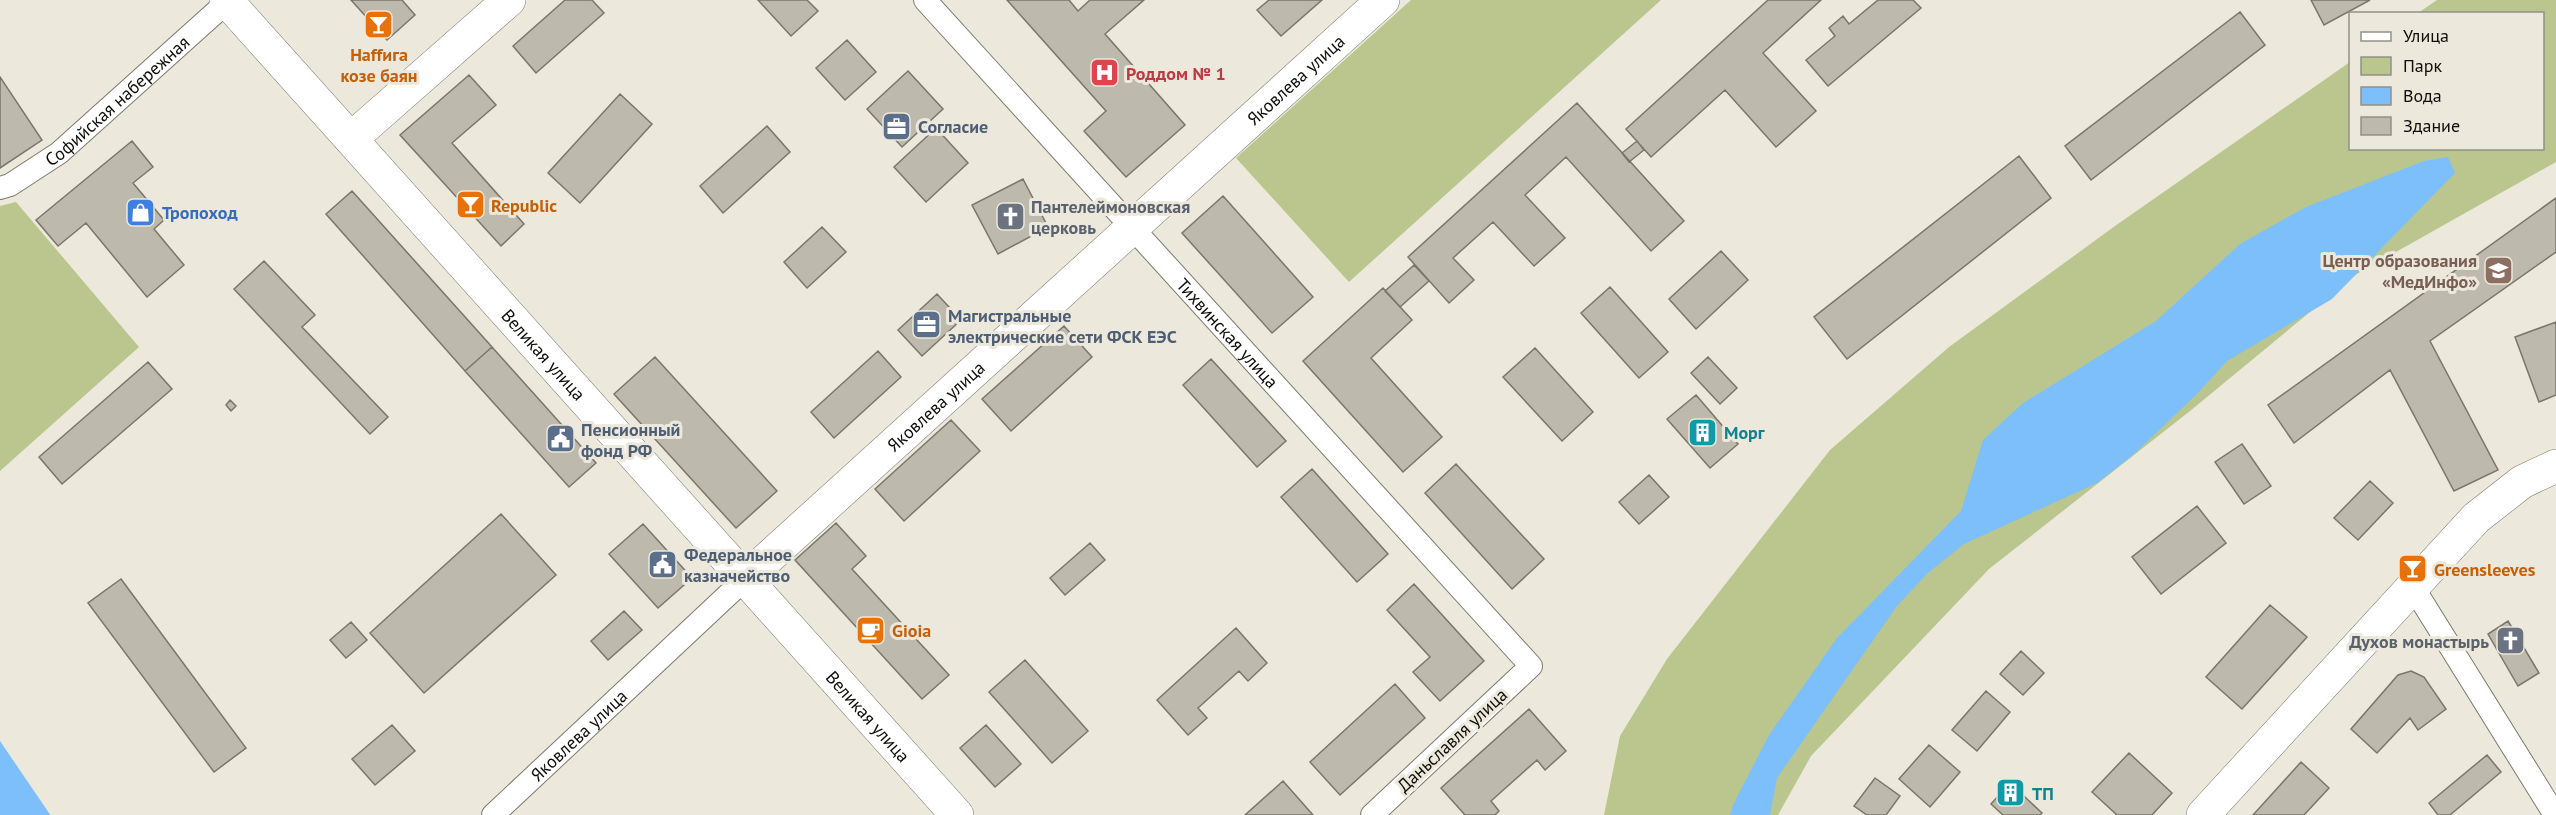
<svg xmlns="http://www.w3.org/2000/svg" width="2556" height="815" font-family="'PT Sans',sans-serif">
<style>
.green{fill:#bac68e}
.water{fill:#7dbffa}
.building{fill:#bdb9ac;stroke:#7a766a;stroke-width:1.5}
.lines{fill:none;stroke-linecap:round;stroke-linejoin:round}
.street-casing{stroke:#7c796d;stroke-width:24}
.secondary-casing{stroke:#7c796d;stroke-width:34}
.street{stroke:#fff;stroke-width:22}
.secondary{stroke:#fff;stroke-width:33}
.labels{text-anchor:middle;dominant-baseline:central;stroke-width:6;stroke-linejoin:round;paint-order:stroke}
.food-label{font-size:18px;font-weight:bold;fill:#c56008;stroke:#ece8db;text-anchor:start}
.health-label{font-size:18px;font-weight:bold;fill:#be3a42;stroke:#ece8db;text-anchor:start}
.street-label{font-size:18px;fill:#0e0d09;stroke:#ece8db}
.service-label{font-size:18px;font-weight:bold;fill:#4e5e75;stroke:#ece8db;text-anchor:start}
.worship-label{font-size:18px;font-weight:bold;fill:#5b616d;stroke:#ece8db;text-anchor:start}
.shop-label{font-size:18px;font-weight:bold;fill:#366cbe;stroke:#ece8db;text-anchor:start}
.education-label{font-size:18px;font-weight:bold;fill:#785e54;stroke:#ece8db;text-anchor:end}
.culture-label{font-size:18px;font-weight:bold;fill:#0d838f;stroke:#ece8db;text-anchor:start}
</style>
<rect width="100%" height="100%" fill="#ece8db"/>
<path class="green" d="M1411,0H1661L1349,282L1236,158Z
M2437,0H2556V162L2355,275L2190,411L1989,569L1811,756L1778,815H1604L1620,736L1667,659L1830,450L1949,347L2115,226L2350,62V148H2542V14L2418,13Z
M16,202L139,347L0,471V206Z"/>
<path class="water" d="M2448,157L2455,173L2332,299L2227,361L2197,394L2133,455L2097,483L1964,544L1928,573L1897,606L1777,778L1770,815H1730L1733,805L1769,735L1837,638L1961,511L1983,440L2023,403L2156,321L2240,244L2306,207L2424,161Z
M0,741L49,813L50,815H0Z"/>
<path class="building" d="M351,0H402L415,15L387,40Z
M565,0H592L604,13L536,73L513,46Z
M758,0H807L818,11L791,36Z
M1007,0H1069L1078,11L1090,0H1144L1105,34L1185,125L1126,177L1084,131L1106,111Z
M1269,0H1322L1281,36L1257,10Z
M1768,0H1821L1763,53L1816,111L1776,147L1725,90L1651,157L1626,129Z
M1878,0H1913L1921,8L1828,86L1806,60L1835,36L1829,28L1843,16L1849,24Z
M2311,0H2370L2324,25Z
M2240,12L2265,45L2091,180L2065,146Z
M847,40L876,72L845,100L816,68Z
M908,71L943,109L902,147L867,109Z
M469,75L496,105L452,143L524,224L501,246L400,135Z
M0,77L42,140L0,168Z
M620,94L652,124L580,203L548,173Z
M1577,103L1684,221L1651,251L1566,157L1525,195L1565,238L1534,266L1493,222L1453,258L1474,280L1449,303L1408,257Z
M767,126L790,152L723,213L700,186Z
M936,128L968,163L926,202L894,167Z
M132,141L153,167L133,183L164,220L154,229L184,265L147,297L86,223L58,246L36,220Z
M1637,141L1644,150L1629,162L1622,153Z
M2019,156L2051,198L1847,359L1814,317Z
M1023,179L1048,227L998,254L972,205Z
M352,191L492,347L465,371L326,214Z
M1223,196L1313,297L1272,333L1182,233Z
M2556,198V252L2430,341L2498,470L2454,491L2390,370L2294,443L2268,405Z
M822,227L846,252L807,288L784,262Z
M1721,251L1748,280L1696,329L1669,299Z
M264,261L315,315L302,327L388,417L370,434L234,289Z
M1414,265L1429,281L1400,307L1385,291Z
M1610,287L1668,352L1639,378L1581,313Z
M1383,288L1412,320L1371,358L1442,437L1403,472L1303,361Z
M937,294L961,320L922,356L898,330Z
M2556,322V395L2539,402L2515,337Z
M1064,326L1092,357L1011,431L982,399Z
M492,347L596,463L569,487L465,371Z
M1535,348L1593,412L1562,441L1503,377Z
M878,351L901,377L834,438L811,412Z
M655,357L777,491L736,528L614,394Z
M1708,357L1737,388L1720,404L1691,373Z
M1211,359L1286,441L1257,467L1183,385Z
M148,362L172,389L62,484L39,457Z
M1696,395L1738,444L1710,468L1667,419Z
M230,400L236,406L231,411L226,405Z
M951,420L980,451L904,521L875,489Z
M2242,444L2271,486L2244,504L2215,462Z
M1456,464L1544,559L1512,589L1425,493Z
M1312,469L1388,554L1357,582L1281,497Z
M1649,475L1669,497L1639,524L1619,502Z
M2370,481L2393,503L2358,540L2334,518Z
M2197,506L2226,543L2161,594L2132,557Z
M501,514L556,575L424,693L370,633Z
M836,523L866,556L852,569L949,675L922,699L795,560Z
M643,524L692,578L658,608L609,554Z
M1090,543L1105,560L1065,595L1050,578Z
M121,579L246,748L214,772L88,603Z
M1414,584L1484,661L1440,701L1413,672L1430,657L1387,610Z
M2270,605L2307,637L2242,709L2206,677Z
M624,611L642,630L608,660L591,641Z
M2508,621L2539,673L2518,686L2488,634Z
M351,622L367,640L346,658L330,640Z
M1236,628L1267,663L1248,681L1239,671L1198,708L1207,718L1188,735L1157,700Z
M2021,651L2044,673L2023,695L2000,674Z
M1025,660L1088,731L1052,763L989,692Z
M2411,671L2424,677L2446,709L2418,730L2410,718L2377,753L2351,729L2398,675Z
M1395,684L1425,718L1340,795L1310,762Z
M1986,691L2010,712L1977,751L1952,730Z
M1529,709L1566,751L1545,770L1537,760L1491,801L1499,811L1495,815H1465L1441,788Z
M392,725L415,751L375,785L352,759Z
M986,725L1021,764L995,787L960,748Z
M1929,745L1960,772L1930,807L1899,779Z
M2129,753L2172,793L2152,815H2117L2092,792Z
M2487,755L2501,772L2450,815H2438L2429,803Z
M2301,762L2329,788L2304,815H2253Z
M1875,778L1900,796L1886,815H1867L1854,806Z
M1283,781L1313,815H1245Z
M2010,783L2042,813L2040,815H2003L1991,804Z"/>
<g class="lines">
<defs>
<g id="street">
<path id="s1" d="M925,0L1531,666L1372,815"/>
<path id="s2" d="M0,188L10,185L59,153L227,2"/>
<path d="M2413,587L2555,815"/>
<path id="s3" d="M493,815L746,578"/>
</g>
<g id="secondary">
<path id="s4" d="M226,0L957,815"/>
<path d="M351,139L509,0"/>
<path id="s5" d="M746,578L1383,0"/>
<path d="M2203,815L2476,518L2522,482L2556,466"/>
</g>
</defs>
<use href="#street" class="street-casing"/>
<use href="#secondary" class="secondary-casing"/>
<use href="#street" class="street"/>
<use href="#secondary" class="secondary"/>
</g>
<defs>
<symbol id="bar-square" viewBox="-11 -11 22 22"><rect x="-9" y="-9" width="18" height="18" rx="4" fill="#e8710a" stroke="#ece8db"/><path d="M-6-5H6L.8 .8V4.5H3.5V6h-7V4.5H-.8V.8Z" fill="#fff"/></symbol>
<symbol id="hospital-square" viewBox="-11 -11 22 22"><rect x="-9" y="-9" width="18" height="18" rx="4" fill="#e0444e" stroke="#ece8db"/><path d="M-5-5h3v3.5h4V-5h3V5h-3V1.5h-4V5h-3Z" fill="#fff"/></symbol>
<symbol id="office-square" viewBox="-11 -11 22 22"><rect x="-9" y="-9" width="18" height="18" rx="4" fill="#5c6f8a" stroke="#ece8db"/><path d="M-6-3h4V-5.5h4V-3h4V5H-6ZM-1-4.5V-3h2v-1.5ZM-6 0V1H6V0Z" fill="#fff"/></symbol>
<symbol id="shop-square" viewBox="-11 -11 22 22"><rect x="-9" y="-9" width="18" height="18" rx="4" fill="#3f7fe0" stroke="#ece8db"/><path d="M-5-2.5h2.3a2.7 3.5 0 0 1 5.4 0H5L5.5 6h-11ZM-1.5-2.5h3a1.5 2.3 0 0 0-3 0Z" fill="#fff"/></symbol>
<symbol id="church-square" viewBox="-11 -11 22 22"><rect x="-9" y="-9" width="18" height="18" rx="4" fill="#6b7280" stroke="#ece8db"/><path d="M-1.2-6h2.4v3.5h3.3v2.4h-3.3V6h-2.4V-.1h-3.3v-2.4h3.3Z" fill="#fff"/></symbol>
<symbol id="university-square" viewBox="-11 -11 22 22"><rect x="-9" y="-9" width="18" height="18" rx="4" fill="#8d6e63" stroke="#ece8db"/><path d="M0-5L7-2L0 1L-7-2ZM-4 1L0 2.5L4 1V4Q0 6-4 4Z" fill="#fff"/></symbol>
<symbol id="building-square" viewBox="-11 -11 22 22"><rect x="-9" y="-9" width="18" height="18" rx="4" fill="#0f9aa8" stroke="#ece8db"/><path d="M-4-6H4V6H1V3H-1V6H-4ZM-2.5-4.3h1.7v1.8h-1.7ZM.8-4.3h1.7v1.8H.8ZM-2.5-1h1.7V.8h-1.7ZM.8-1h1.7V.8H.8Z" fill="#fff"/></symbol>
<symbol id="civic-square" viewBox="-11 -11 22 22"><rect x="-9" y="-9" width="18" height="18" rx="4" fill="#5c6f8a" stroke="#ece8db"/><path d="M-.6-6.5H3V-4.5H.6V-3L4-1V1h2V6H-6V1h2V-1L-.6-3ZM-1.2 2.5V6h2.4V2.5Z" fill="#fff"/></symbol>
<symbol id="cafe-square" viewBox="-11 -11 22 22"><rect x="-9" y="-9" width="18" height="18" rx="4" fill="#e8710a" stroke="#ece8db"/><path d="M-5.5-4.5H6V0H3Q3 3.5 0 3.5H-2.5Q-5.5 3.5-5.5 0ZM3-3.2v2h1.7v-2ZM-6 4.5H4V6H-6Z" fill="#fff"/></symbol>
</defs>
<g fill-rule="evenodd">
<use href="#bar-square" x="362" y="8" width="33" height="33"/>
<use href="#hospital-square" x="1088" y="56" width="33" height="33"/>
<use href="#office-square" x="880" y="110" width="33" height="33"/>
<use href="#bar-square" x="454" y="188" width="33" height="33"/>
<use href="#shop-square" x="124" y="196" width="33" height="33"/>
<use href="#church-square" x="994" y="200" width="33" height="33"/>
<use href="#university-square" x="2482" y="254" width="33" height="33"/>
<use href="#office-square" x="910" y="308" width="33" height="33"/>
<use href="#building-square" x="1686" y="416" width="33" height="33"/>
<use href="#civic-square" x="544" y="422" width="33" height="33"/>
<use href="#civic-square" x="646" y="548" width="33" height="33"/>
<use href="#bar-square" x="2396" y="552" width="33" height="33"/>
<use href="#cafe-square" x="854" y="614" width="33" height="33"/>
<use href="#church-square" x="2494" y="624" width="33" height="33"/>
<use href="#building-square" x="1994" y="776" width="33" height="33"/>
</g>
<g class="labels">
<g class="food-label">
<text x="379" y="54" text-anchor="middle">Наffига<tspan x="379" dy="21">козе баян</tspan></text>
<text x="491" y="205">Republic</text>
<text x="2434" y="569">Greensleeves</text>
<text x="892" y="630">Gioia</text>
</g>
<g class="health-label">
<text x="1126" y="73">Роддом № 1</text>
</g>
<g class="street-label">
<text stroke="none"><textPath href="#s5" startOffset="742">Яковлева улица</textPath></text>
<text stroke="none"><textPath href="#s2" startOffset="147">Софийская набережная</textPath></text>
<text stroke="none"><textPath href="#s1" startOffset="450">Тихвинская улица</textPath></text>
<text stroke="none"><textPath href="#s4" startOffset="476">Великая улица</textPath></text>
<text stroke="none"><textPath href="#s5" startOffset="256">Яковлева улица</textPath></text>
<text stroke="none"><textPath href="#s4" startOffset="962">Великая улица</textPath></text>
<text stroke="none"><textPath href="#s3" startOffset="117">Яковлева улица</textPath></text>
<text transform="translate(1452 740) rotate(-43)">Даньславля улица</text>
</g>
<g class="service-label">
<text x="918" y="126">Согласие</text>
<text x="948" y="315">Магистральные<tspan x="948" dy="21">электрические сети ФСК ЕЭС</tspan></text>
<text x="581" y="429">Пенсионный<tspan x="581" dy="21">фонд РФ</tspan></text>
<text x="684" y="554">Федеральное<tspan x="684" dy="21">казначейство</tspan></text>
</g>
<g class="worship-label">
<text x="1031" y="206">Пантелеймоновская<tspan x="1031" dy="21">церковь</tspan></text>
<text x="2489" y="641" text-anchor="end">Духов монастырь</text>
</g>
<g class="shop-label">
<text x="162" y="212">Тропоход</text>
</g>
<g class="education-label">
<text x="2477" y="260">Центр образования<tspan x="2477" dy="21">«МедИнфо»</tspan></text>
</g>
<g class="culture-label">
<text x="1724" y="432">Морг</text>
<text x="2032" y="793">ТП</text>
</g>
</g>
<rect x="2349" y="12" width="195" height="138" fill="#ece8db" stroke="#939087" stroke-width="1.5"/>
<rect x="2361" y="32" width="30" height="9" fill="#ffffff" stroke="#939087" stroke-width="1.5"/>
<text x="2403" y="42" font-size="18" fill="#0e0d09">Улица</text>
<rect x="2361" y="57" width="30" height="18" fill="#bac68e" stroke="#939087" stroke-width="1.5"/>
<text x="2403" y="72" font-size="18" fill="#0e0d09">Парк</text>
<rect x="2361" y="87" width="30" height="18" fill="#7dbffa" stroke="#939087" stroke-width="1.5"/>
<text x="2403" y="102" font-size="18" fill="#0e0d09">Вода</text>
<rect x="2361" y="117" width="30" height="18" fill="#bdb9ac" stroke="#939087" stroke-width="1.5"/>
<text x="2403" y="132" font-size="18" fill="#0e0d09">Здание</text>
</svg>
